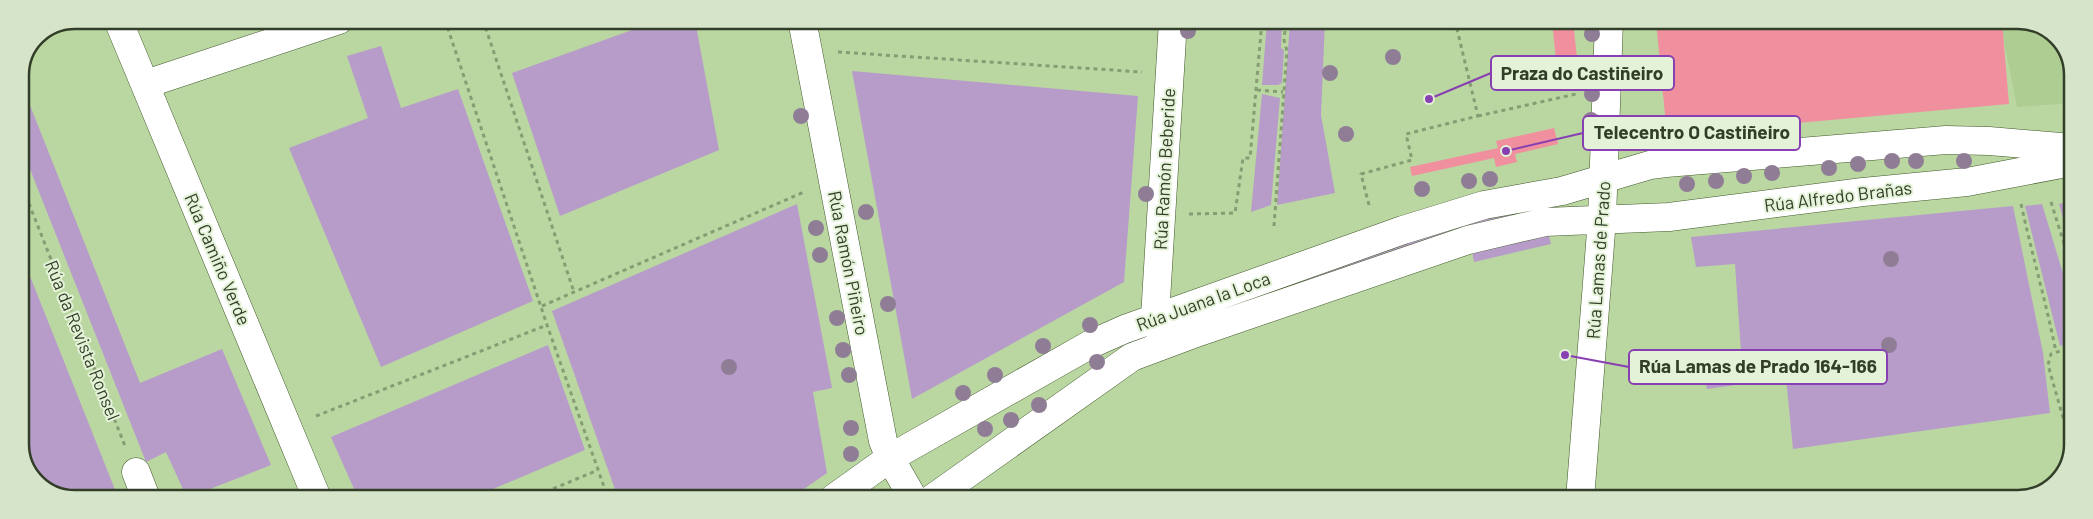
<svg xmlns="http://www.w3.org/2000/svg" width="2093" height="519" font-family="Barlow,sans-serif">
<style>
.built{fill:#aecd92}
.green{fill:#b79cc9}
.building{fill:#f0909e}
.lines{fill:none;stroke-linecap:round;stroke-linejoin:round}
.street-casing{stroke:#405829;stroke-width:29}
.path{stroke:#869c73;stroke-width:3;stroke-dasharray:4 4;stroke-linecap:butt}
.street{stroke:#fff;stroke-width:28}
.tree{fill:#8f7d96}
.labels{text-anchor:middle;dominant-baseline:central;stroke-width:4;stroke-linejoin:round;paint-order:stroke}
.street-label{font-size:18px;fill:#333e29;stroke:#e4f3d8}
.rim{fill:none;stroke:#333e29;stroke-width:2.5}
.leader{fill:none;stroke:#883fb1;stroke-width:2}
.callout-dot{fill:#883fb1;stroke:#e4f3d8;stroke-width:2}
.callout{fill:#e4f3d8;stroke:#883fb1;stroke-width:2}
.callout-label{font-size:19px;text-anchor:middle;font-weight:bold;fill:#333e29}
</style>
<rect width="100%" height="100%" fill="#bad7a2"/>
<path class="built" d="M2000,21H2029L2059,38L2073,68V103L2017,107Z"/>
<path class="green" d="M660,20H695L719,150L560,216L512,73Z
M1267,21H1282L1281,48L1284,50L1282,83L1278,85H1262Z
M1290,21H1325L1321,115L1335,193L1277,205Z
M381,46L401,108L458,89L533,301L381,367L289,148L368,118L347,56Z
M852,71L1138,96L1124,282L912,399Z
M20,80L140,383L222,349L271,465L187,498L166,452L146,462L20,144Z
M1262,94L1280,98L1271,205L1251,212Z
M2072,201V251L2059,204Z
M797,204L832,388L813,392L827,473L791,498H618L552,311Z
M2042,204L2072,303V342L2060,346L2025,206Z
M2013,206L2043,353L2050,413L1793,449L1786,378L1707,389L1701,359L1741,352L1735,264L1696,267L1691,237Z
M1541,207V212L1187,326L1186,319L1447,227Z
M1549,236L1551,244L1474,262L1472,251Z
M20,251L112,482L118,498H64L34,481L20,451Z
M548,345L585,450L472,498H358L331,437Z"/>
<path class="building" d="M1552,21H1573L1577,58L1556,60Z
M1656,21H1715V23L1747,21V28L1828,21H2002L2009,104L1720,130L1721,141L1668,146Z
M1554,128L1558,144L1515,154L1517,162L1496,167L1494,158L1412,176L1410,167L1498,148L1496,141Z"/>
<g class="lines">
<defs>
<path id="street" d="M118,20L317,498
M802,20L883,441L890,458L913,498
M146,84L339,20
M1160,333L1155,317L1173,21
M136,472L146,498
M834,498L890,458L1091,344L1125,329L1403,230L1484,205L1562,191L1650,165L1666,163L1946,140L1989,141L2072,148
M933,498L1132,357L1199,332L1468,240L1545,222L1669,217L1863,192L1967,182L2072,162
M1580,499L1602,219L1609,21"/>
</defs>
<use href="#street" class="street-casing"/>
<path class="path" d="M445,20L547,325L608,498
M483,20L574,292
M838,52L1142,72
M1257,90L1283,92
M1478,116L1576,94
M20,181L125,446
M2051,202L2072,269
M2021,204C2032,254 2046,302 2056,352
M1369,205L1361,174L1412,160L1406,134L1478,116L1455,21
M1189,214L1235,213L1243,158H1250L1262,21
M1274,226L1287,51L1284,40L1286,21
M542,306L804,192
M316,416L547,325
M2072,449L2048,365L2051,354L2072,347
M531,498L598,470"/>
<use href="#street" class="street"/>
</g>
<g class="tree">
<circle cx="1188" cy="31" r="8"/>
<circle cx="1592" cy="34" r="8"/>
<circle cx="1393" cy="57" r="8"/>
<circle cx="1330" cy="73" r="8"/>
<circle cx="1592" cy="94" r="8"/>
<circle cx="801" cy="116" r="8"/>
<circle cx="1591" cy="120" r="8"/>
<circle cx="1346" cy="134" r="8"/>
<circle cx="1892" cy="161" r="8"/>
<circle cx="1916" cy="161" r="8"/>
<circle cx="1964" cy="161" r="8"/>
<circle cx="1858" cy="164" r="8"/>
<circle cx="1829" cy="168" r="8"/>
<circle cx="1772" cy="173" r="8"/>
<circle cx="1744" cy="176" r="8"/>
<circle cx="1490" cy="179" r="8"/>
<circle cx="1469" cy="181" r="8"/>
<circle cx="1716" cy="181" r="8"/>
<circle cx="1687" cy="184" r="8"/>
<circle cx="1422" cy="189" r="8"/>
<circle cx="1146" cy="194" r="8"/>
<circle cx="866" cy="212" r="8"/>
<circle cx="816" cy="228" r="8"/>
<circle cx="820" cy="255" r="8"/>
<circle cx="1891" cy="259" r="8"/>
<circle cx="888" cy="304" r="8"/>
<circle cx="837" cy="318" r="8"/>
<circle cx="1090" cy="325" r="8"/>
<circle cx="1889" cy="345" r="8"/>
<circle cx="1043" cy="346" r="8"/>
<circle cx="843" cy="350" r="8"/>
<circle cx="1097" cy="362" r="8"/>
<circle cx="729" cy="367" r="8"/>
<circle cx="849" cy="375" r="8"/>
<circle cx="995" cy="375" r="8"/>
<circle cx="963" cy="393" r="8"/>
<circle cx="1039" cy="405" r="8"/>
<circle cx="1011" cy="420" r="8"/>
<circle cx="851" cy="428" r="8"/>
<circle cx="985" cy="429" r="8"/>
<circle cx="851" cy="454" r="8"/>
</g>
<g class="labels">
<g class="street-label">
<text transform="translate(1164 169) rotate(-87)">Rúa Ramón Beberide</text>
<text transform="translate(1838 196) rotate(-7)">Rúa Alfredo Brañas</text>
<text transform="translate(218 259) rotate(67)">Rúa Camiño Verde</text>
<text transform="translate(1598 260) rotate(-86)">Rúa Lamas de Prado</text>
<text transform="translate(849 263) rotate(79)">Rúa Ramón Piñeiro</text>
<text transform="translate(1203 301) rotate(-20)">Rúa Juana la Loca</text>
<text transform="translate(83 340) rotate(68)">Rúa da Revista Ronsel</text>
</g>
</g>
<path d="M0 0H2093V519H0ZM75 29H2018A46 46 0 0 1 2064 75V444A46 46 0 0 1 2018 490H75A46 46 0 0 1 29 444V75A46 46 0 0 1 75 29Z" fill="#d6e5ca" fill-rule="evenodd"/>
<path class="rim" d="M75 29H2018A46 46 0 0 1 2064 75V444A46 46 0 0 1 2018 490H75A46 46 0 0 1 29 444V75A46 46 0 0 1 75 29Z"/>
<path class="leader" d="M1429 99L1491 73M1506 151L1583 133M1565 355L1629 367"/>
<g class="callout-dot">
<circle cx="1429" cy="99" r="5"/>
<circle cx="1506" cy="151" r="5"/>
<circle cx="1565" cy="355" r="5"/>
</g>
<g class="callout">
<rect x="1491" y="56" width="183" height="34" rx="5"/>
<rect x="1583" y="116" width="217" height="34" rx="5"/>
<rect x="1629" y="350" width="258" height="34" rx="5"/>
</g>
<g class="callout-label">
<text x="1582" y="80">Praza do Castiñeiro</text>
<text x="1692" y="139">Telecentro O Castiñeiro</text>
<text x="1758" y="373">Rúa Lamas de Prado 164-166</text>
</g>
</svg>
